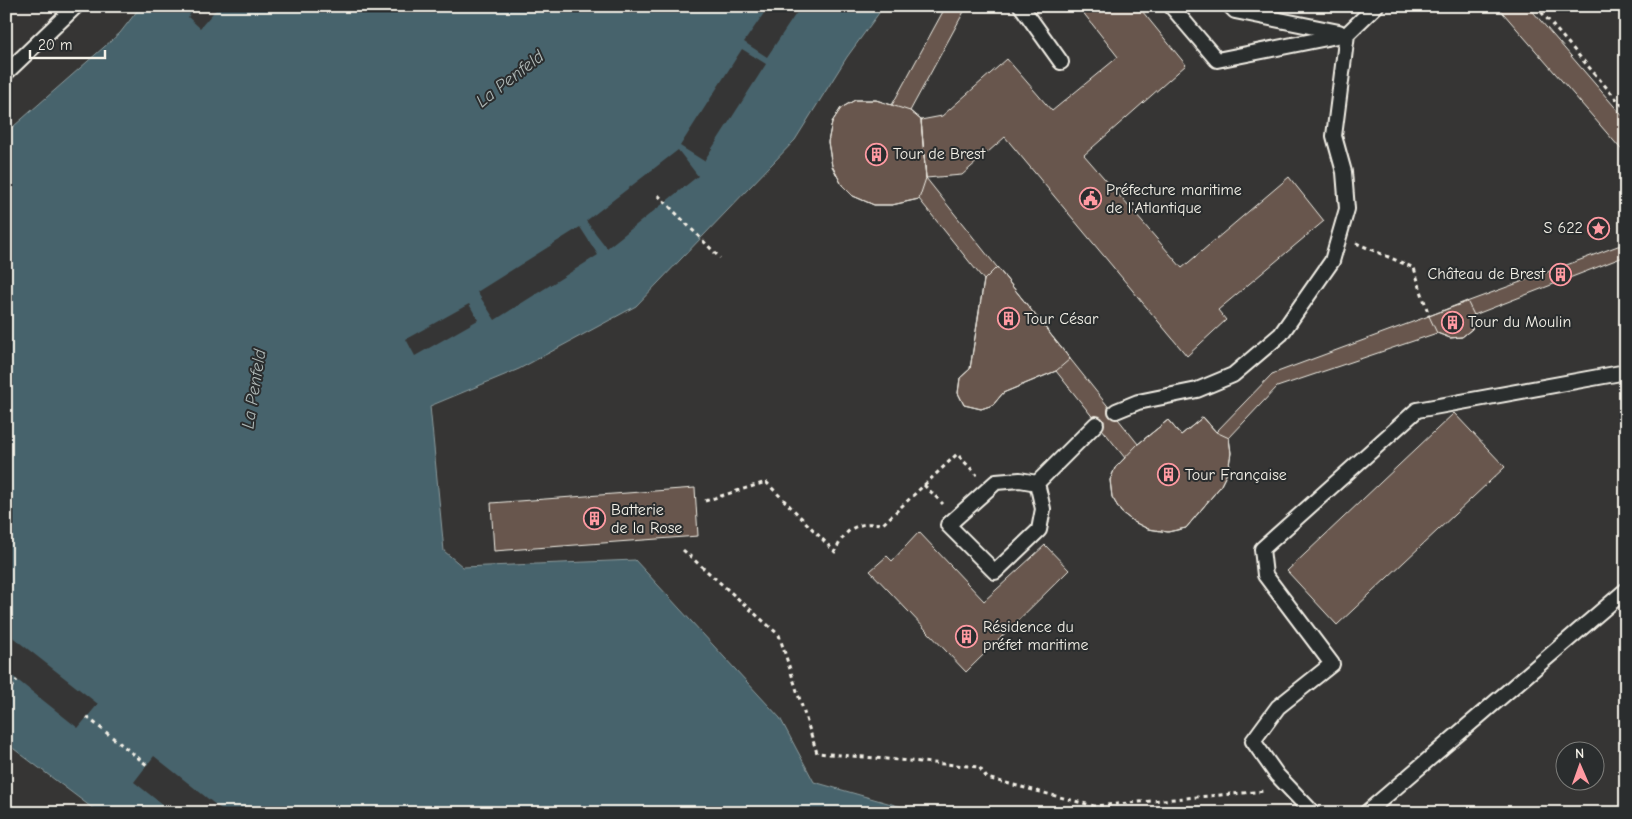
<svg xmlns="http://www.w3.org/2000/svg" width="1632" height="819" font-family="'Comic Neue',sans-serif">
<style>
.water{fill:#47636c;stroke:#8c9c9e}
.pier{fill:#363534}
.building{fill:#67574e;stroke:#f4f1e8}
.lines{fill:none;stroke-linecap:round;stroke-linejoin:round}
.service-casing{stroke:#f4f1e8;stroke-width:18}
.path{stroke:#f4f1e8;stroke-width:3;stroke-dasharray:4 4;stroke-linecap:butt}
.service{stroke:#2a2d2e;stroke-width:14}
.labels{text-anchor:middle;dominant-baseline:central;stroke-width:4;stroke-linejoin:round;paint-order:stroke}
.poi-label{font-size:16px;fill:#f4f1e8;stroke:#2a2d2e;text-anchor:start}
.water-label{font-size:18px;font-style:italic;fill:#afb8b6;stroke:#2a2d2e}
</style>
<rect width="100%" height="100%" fill="#363534"/>
<filter id="ink" filterUnits="userSpaceOnUse"><feTurbulence type="fractalNoise" baseFrequency=".02" numOctaves="2"/><feDisplacementMap in="SourceGraphic" scale="10" xChannelSelector="R" yChannelSelector="G"/><feConvolveMatrix kernelMatrix="1 2 1 2 8 2 1 2 1" color-interpolation-filters="sRGB"/></filter>
<g filter="url(#ink)">
<path class="water" d="M141,6H884L847,57L795,140L636,306L519,369L430,406L444,551L463,567L635,560L780,718L814,782L923,813H99L6,743V133L120,33Z"/>
<path class="pier" d="M197,6H219L200,28L188,17Z
M769,6H801L767,57L744,42Z
M742,49L766,64L704,161L680,146Z
M678,150L698,176L607,248L586,221Z
M580,227L598,255L495,320L477,292Z
M469,304L478,320L415,356L406,339Z
M6,632L98,704L78,728L6,671Z
M154,756L226,813H173L134,782Z"/>
<path class="building" d="M946,6H967L910,111L921,120L926,178L1138,444L1168,420L1181,435L1203,417L1216,432L1272,374L1626,243V256L1474,315L1472,329L1462,337L1450,338L1437,333L1277,387L1229,438L1231,453L1228,471L1220,487L1186,528L1168,532L1148,529L1134,522L1121,512L1112,497L1110,480L1115,468L1125,458L1056,371L1003,393L993,405L981,409L964,405L958,393L960,378L970,369L984,280L919,199L892,205H874L853,196L842,185L832,166L828,142L832,122L841,108L855,100H876L892,105Z
M1078,6H1138L1186,65L1084,155L1182,268L1289,177L1324,221L1218,310L1226,320L1187,356L1005,137L962,175L926,178L921,120L942,116L1007,59L1052,111L1118,57Z
M1497,6H1528L1626,120V155Z
M855,100H876L910,111L921,120L926,178L919,199L892,205H874L853,196L842,185L832,166L828,142L832,122L841,108Z
M997,267L1070,359L1056,371L1003,393L993,405L981,409L964,405L958,393L960,378L970,369L984,280Z
M1467,301L1474,315L1472,329L1462,337L1450,338L1437,333L1429,316Z
M1454,413L1505,467L1337,625L1287,571Z
M1203,417L1216,432L1229,438L1231,453L1228,471L1220,487L1186,528L1168,532L1148,529L1134,522L1121,512L1112,497L1110,480L1115,468L1138,444L1168,420L1181,435Z
M695,488L698,536L494,551L491,503Z
M919,532L984,601L1045,545L1069,570L966,672L870,571L887,556L892,561Z"/>
<g class="lines">
<defs>
<path id="service" d="M1021,6L1061,62
M1171,6L1217,60L1347,34
M1230,6L1235,11L1339,32
M6,73L76,6
M1116,411L1138,402L1197,390L1233,375L1281,334L1332,261L1347,209L1344,172L1334,136L1347,34L1376,6
M1037,483L1020,480L996,482L948,525L995,572L1039,530L1043,509L1037,483L1096,424
M6,812L7,813
M1313,813L1277,775L1253,741L1278,707L1332,664L1265,575L1262,549L1417,410L1626,372
M1366,813L1626,590"/>
</defs>
<use href="#service" class="service-casing"/>
<path class="path" d="M1536,6L1626,110
M658,195L720,258
M1356,243L1414,268L1429,316
M924,485L943,504
M705,501L766,482L835,552C846,527 857,522 883,524L957,454L977,475
M683,550L779,635L817,753L979,767L987,778L1094,806L1266,791
M6,694L17,680
M87,717L147,765"/>
<use href="#service" class="service"/>
</g>
</g>
<defs>
<symbol id="building-ring" viewBox="-11 -11 22 22"><circle r="9.5" fill="#2a2d2e" stroke="#ff9aa2" stroke-width="1.5"/><path d="M-4-6H4V6H1V3H-1V6H-4ZM-2.5-4.3h1.7v1.8h-1.7ZM.8-4.3h1.7v1.8H.8ZM-2.5-1h1.7V.8h-1.7ZM.8-1h1.7V.8H.8Z" fill="#ff9aa2"/></symbol>
<symbol id="civic-ring" viewBox="-11 -11 22 22"><circle r="9.5" fill="#2a2d2e" stroke="#ff9aa2" stroke-width="1.5"/><path d="M-.6-6.5H3V-4.5H.6V-3L4-1V1h2V6H-6V1h2V-1L-.6-3ZM-1.2 2.5V6h2.4V2.5Z" fill="#ff9aa2"/></symbol>
<symbol id="sight-ring" viewBox="-11 -11 22 22"><circle r="9.5" fill="#2a2d2e" stroke="#ff9aa2" stroke-width="1.5"/><path d="M0-6L1.8-2.2L6-1.7L2.9 1.2L3.7 5.4L0 3.3L-3.7 5.4L-2.9 1.2L-6-1.7L-1.8-2.2Z" fill="#ff9aa2"/></symbol>
</defs>
<g fill-rule="evenodd">
<use href="#building-ring" x="864" y="142" width="25" height="25"/>
<use href="#civic-ring" x="1078" y="186" width="25" height="25"/>
<use href="#sight-ring" x="1586" y="216" width="25" height="25"/>
<use href="#building-ring" x="1548" y="262" width="25" height="25"/>
<use href="#building-ring" x="996" y="306" width="25" height="25"/>
<use href="#building-ring" x="1440" y="310" width="25" height="25"/>
<use href="#building-ring" x="1156" y="462" width="25" height="25"/>
<use href="#building-ring" x="582" y="506" width="25" height="25"/>
<use href="#building-ring" x="954" y="624" width="25" height="25"/>
</g>
<g class="labels">
<g class="poi-label">
<text x="893" y="154">Tour de Brest</text>
<text x="1106" y="190">Préfecture maritime<tspan x="1106" dy="18">de l'Atlantique</tspan></text>
<text x="1583" y="228" text-anchor="end">S 622</text>
<text x="1545" y="274" text-anchor="end">Château de Brest</text>
<text x="1024" y="319">Tour César</text>
<text x="1468" y="322">Tour du Moulin</text>
<text x="1185" y="475">Tour Française</text>
<text x="611" y="510">Batterie<tspan x="611" dy="18">de la Rose</tspan></text>
<text x="983" y="627">Résidence du<tspan x="983" dy="18">préfet maritime</tspan></text>
</g>
<g class="water-label">
<text transform="translate(510 79) rotate(-38)">La Penfeld</text>
<text transform="translate(254 389) rotate(-81)">La Penfeld</text>
</g>
</g>
<rect width="1632" height="819" fill="none" stroke="#2a2d2e" stroke-width="25"/>
<rect x="12" y="12" width="1607" height="794" fill="none" stroke="#f4f1e8" stroke-width="2" filter="url(#ink)"/>
<g transform="translate(1580 766) rotate(358)"><circle r="24" fill="#2a2d2e" stroke="#7b7b78"/>
<path d="M0-4L9 19L0 12L-9 19Z" fill="#ff9aa2"/>
<text y="-8" font-size="14" font-weight="bold" text-anchor="middle" fill="#f4f1e8">N</text>
</g>
<path d="M30 50v8h75v-8" fill="none" stroke="#f4f1e8" stroke-width="2.5"/>
<text x="38" y="50" font-size="15" fill="#f4f1e8" stroke="#2a2d2e" stroke-width="4" paint-order="stroke">20 m</text>
</svg>
